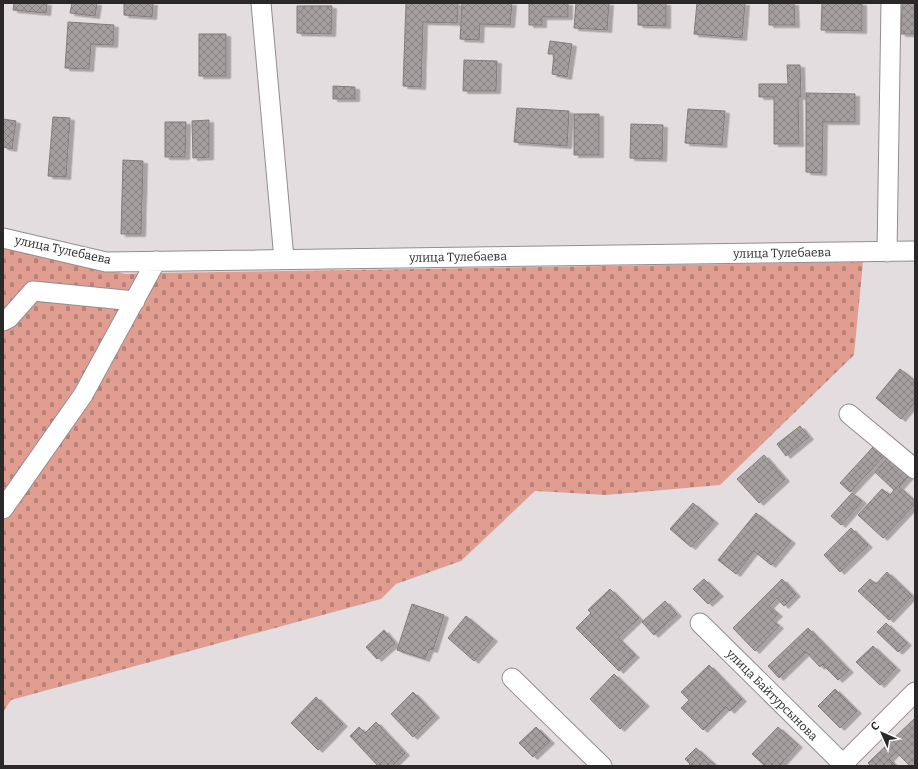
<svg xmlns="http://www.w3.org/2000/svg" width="918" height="769" font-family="Bitter,serif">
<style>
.cemetery{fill:url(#cemetery-stones)}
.building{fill:url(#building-cross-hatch);stroke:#837c7d;filter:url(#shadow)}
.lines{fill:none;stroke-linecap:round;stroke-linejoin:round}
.minor-casing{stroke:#948d90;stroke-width:21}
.minor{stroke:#fff;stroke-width:19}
.labels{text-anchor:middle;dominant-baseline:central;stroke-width:3;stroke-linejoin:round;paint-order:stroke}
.street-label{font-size:12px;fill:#2a2829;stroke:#fff}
</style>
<defs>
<pattern id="cemetery-stones" width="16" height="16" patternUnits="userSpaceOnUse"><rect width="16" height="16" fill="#e19e90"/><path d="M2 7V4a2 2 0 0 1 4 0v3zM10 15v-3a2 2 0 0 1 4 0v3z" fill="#b78176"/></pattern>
<pattern id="building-cross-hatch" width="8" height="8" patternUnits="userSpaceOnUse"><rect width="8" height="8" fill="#a69f9f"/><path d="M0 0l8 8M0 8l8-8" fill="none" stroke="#878282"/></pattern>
<filter id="shadow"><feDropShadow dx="4.5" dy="2.5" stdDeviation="0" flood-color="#0004"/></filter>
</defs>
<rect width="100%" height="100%" fill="#e4dddf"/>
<path class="cemetery" d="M3,241L125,274L155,273L863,262L854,355L720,485L606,495L535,491L461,561L396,584L381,599L11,700L3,712Z"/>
<path class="building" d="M14,3H47L46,13L13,10Z
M72,3H97L95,16L70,13Z
M124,3H153L152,17L124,15Z
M406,3H458L457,23L423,22L421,87L403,86Z
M462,3H512L510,25L480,24L479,40L460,39Z
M529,3H568V17H542V25H529Z
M576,3H609L607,30L574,28Z
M638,3H666V26L638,25Z
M697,3H745L742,38L694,34Z
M769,3H794L795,25H769Z
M822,3H862V31L821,30Z
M902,3H915V34H901Z
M297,6H332L331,34L297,33Z
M68,22L114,25L113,45L91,44L89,69L65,68Z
M199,34H226V76H199Z
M550,41L572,44L567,77L552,74L554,54H548Z
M464,60L497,61L496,91H463Z
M787,65H800L801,97H798L799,144H774V97H759V84H788Z
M333,86L355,87V99H333Z
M806,93L855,94V122H823L822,173L806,172Z
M517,108L569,111L567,146L514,142Z
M688,109L725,111L722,145L685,143Z
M574,114H599V155H574Z
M53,117L70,118L66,177L48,176Z
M3,119L16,121L12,149L3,147Z
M209,120V157L193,158L192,121Z
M165,122H186L185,157H165Z
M631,124L663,125L662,159L630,158Z
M123,160L143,161L141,234H121Z
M900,369L915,381V402L901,419L876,398Z
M800,426L809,437L786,456L777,444Z
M874,446L884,456L850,492L840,483Z
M764,455L785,479L759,503L737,479Z
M888,457L909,476L899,487L915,501V504L883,538L858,515L882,489L890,495L894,490L875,472Z
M852,493L862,501L841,525L831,516Z
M693,503L714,521L691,547L670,529Z
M756,513L791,541L771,565L754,551L736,574L718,560Z
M851,528L868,545L840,572L824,555Z
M887,572L912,596L889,620L858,591L870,579L876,584Z
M704,579L719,594L708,604L693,589Z
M782,579L796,594L784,606L777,598L769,606L778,614L772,620L779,626L755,651L733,628Z
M610,589L639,618L618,638L635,655L619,671L576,628L591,613L588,610Z
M665,601L677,614L654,635L642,622Z
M412,604L444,615L433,650L429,649L425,659L397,650Z
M466,616L493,639L474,661L448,638Z
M886,623L907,643L898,652L877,632Z
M808,628L849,670L838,680L822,664L820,667L806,652L779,678L768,666Z
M384,630L395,643L377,659L366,647Z
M873,646L896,668L880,685L856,662Z
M709,665L742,699L730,711L726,707L703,730L681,708L689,700L681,692Z
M614,674L645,704L620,729L590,699Z
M835,689L857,711L840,728L818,706Z
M413,692L435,715L413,737L391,714Z
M316,697L343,724L318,750L291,723Z
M915,718V766H910L896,752L889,759L896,766H871L868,763Z
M376,722L405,753L392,766H378L350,736L359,727L365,733Z
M536,727L550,741L533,757L519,743Z
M778,727L798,745L779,766H765L752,754Z
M696,748L716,766H688L690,764L685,759Z"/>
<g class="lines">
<defs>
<path id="minor" d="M261,3L284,259
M3,238L106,262L915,251
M887,252L891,3
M3,321L9,318L33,291L135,301
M849,414L915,469
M3,509L83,395L156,261
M700,623L845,766
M512,678L602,766
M841,766L915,692"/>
</defs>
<use href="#minor" class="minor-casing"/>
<use href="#minor" class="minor"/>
</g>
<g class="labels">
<g class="street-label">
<text transform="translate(63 250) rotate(12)">улица Тулебаева</text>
<text transform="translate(782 253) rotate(-1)">улица Тулебаева</text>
<text transform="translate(458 257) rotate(-1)">улица Тулебаева</text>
<text transform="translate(772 695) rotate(45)">улица Байтурсынова</text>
</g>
</g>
<rect width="918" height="769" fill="none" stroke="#2a2829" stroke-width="8"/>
<g transform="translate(882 733) rotate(315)" stroke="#ffffff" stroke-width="3" paint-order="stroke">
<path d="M0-3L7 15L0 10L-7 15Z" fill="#2a2829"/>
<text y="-6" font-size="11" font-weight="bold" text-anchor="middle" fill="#2a2829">С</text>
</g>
</svg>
